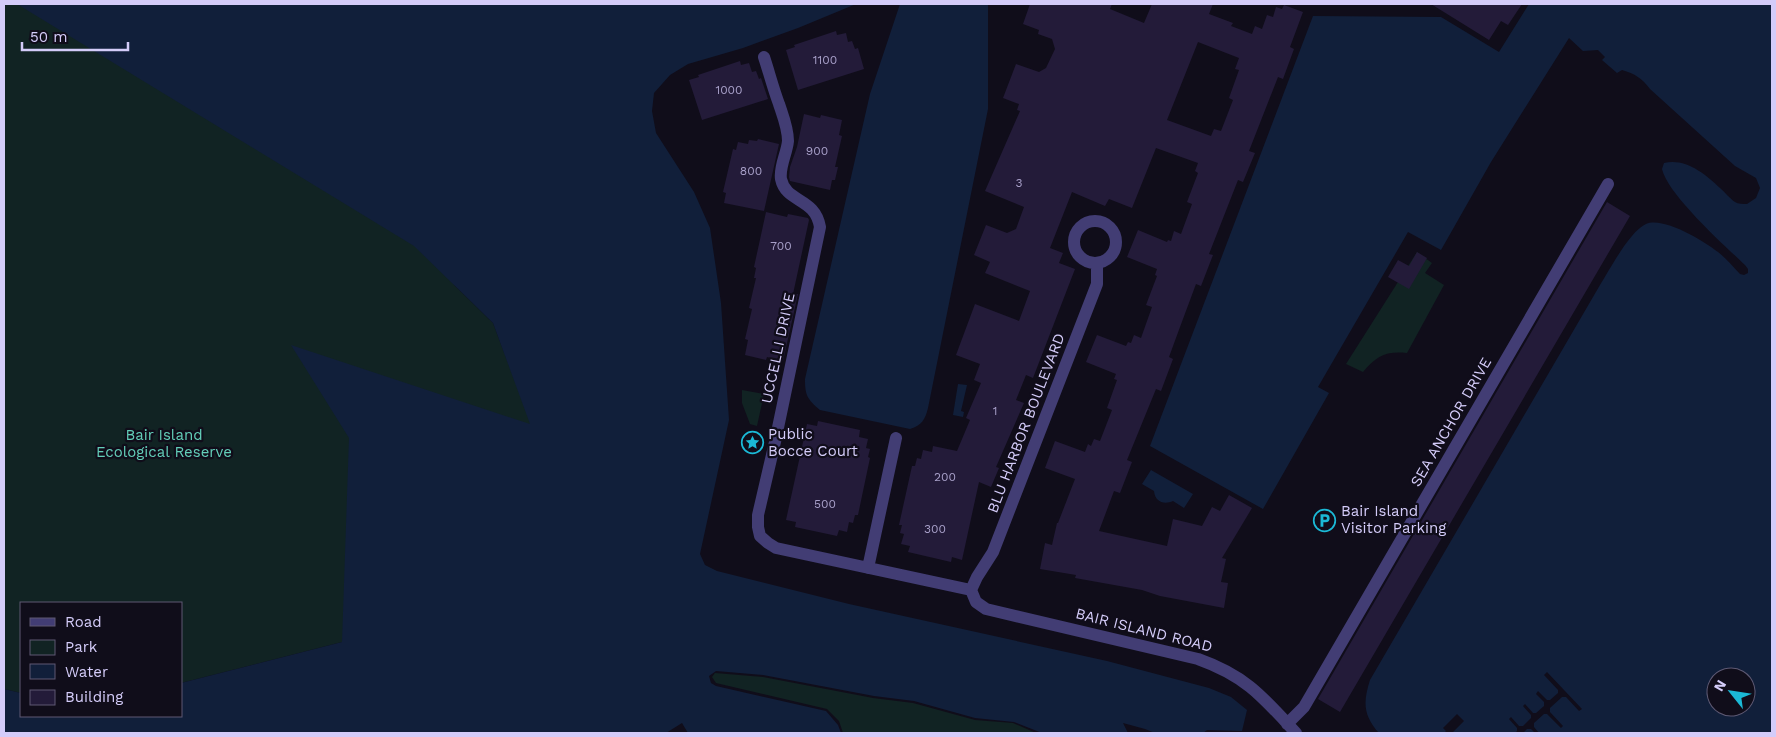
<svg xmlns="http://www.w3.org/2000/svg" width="1776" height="737" font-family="'Work Sans',sans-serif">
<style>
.green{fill:#112323}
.water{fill:#111f3a;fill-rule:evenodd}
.pier{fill:#100d1a}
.building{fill:#231b39;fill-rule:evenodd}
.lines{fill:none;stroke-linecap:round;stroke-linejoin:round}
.street{stroke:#423d74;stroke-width:12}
.labels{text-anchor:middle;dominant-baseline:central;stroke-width:4.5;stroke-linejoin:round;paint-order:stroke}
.number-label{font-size:12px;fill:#a8a0c9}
.street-label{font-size:15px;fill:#d4ccf9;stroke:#100d1a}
.poi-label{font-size:15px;fill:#d4ccf9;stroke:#100d1a;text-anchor:start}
.park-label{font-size:15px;fill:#63ceb9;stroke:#100d1a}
</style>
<rect width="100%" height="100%" fill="#100d1a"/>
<path class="green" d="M4,4H89L379,177L455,286L493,323L531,424L342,642L181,683V603H21V693L4,689Z
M1417,252L1432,263L1425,273L1444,285L1407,353C1385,351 1377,356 1363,372L1346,364Z
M742,390L764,394L757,426L750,424L742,403Z
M715,673L763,677L873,698L913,703L975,720L1013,723L1036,733H843L839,721L827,709L716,683L712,677Z"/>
<path class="water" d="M17,4H856L798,28L743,48L688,64L670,75L654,93L652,111L656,133L694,192L710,228L721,303L729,420L700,554L705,565L717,571L849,604L1107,661L1209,688L1231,697L1247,710L1242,731L1207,730L1203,733H1155L1145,729L1123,723L1128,733H1042L1014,722L975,718L914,701L874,696L763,675L716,671L709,676L711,683L716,686L826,711L838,725L841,733H688L682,723L666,733H4V689L21,693V716H181V683L342,642L349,438L291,345L530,424L493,323L414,246Z
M900,4H988V109L928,408C925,420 922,425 910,429L820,410C807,399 805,395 805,379L870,94Z
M1529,4H1772V733H1379C1363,715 1363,702 1370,680L1600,285C1610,269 1630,231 1646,224C1663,216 1704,241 1718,252C1726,258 1733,267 1740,274L1744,275L1748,273V269L1745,265C1725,246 1668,195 1662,169L1664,163C1686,158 1705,174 1720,188C1725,192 1730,199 1735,202C1738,204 1743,204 1747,204L1756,198L1760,188L1756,178L1735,166L1650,89C1642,78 1635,74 1622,70L1617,73L1602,60L1605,57L1598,50L1583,51L1569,38L1491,162L1441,250L1408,232L1318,387L1329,393L1263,509L1150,446L1313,16L1441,17L1499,52ZM1716,677H1746V707H1716Z
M958,384L967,385L961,411L964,412L963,417L953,415Z
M1151,470L1193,494L1184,508L1173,501C1164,505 1155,502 1154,491L1142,484Z"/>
<path class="pier" d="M1547,672L1582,709L1579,711L1566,697H1562L1550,708V712L1563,726L1561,728L1547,714H1544L1534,723V727L1539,733H1535L1531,729H1527L1523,733H1515L1517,731V728L1509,719L1511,717L1519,726H1523L1531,718V715L1523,706L1525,704L1533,713H1536L1544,706V702L1536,694L1538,691L1547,700H1550L1558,693V690L1544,675Z
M1457,714L1464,721L1452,733H1444L1446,731L1443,728Z"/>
<path class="building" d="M1030,4H1112L1110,9L1144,23L1152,4H1213L1209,14L1233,23L1231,26L1252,34L1255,26L1262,29L1267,15L1273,17L1276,7L1282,9L1284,5L1303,12L1290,47L1294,49L1283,79L1278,77L1249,151L1255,153L1243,182L1238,180L1209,254L1213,255L1201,286L1196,284L1180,327L1169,357L1173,359L1161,391L1156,389L1127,460L1132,462L1120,493L1114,491L1099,531L1167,546L1173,519L1202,526L1212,507L1220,511L1229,495L1252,508L1222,558L1226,559L1221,582L1228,583L1224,608L1160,596L1142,590L1075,578L1076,575L1040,569L1045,543L1052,545L1057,523H1058L1075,479L1045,468L1055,441L1085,452L1088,444L1091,446L1094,439L1100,441L1112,410L1107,408L1117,380L1114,379L1116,374L1086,362L1097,335L1126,346L1128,342L1131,343L1134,335L1141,338L1152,307L1146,305L1157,276L1155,275L1157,269L1127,257L1138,230L1167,242L1168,240L1171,241L1174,231L1181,234L1192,204L1187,202L1198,173L1195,171L1198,163L1156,148L1132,208L1109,199L1105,206L1072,192L1050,248L1063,253L1059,263L1075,269L1033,378L1026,375L1016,400L1024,403L996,467L999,468L991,487L979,482L962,560L952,557L951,562L908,552L910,546L901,544L904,534L900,533L902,525H899L912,466H915L917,458L921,459L923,450L932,452L933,446L957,451L970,420L966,418L981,383L974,380L980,364L956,355L975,304L1019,321L1030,291L985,273L990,262L974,255L986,225L1007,233L1016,229L1024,207L985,191L1020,111L1017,110L1019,104L1003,98L1016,64L1039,72L1046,68L1055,49L1052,39L1038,34L1039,30L1023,24ZM1198,42L1239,58L1235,69L1239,70L1229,98L1233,100L1221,131L1214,129L1211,136L1167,120Z
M1431,4H1522L1508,25L1501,21L1489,40Z
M836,31L837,35L846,33L848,42L852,41L855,49L858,48L864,69L798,90L786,50L795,47L794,45Z
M740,61L741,65L749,63L752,72L756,71L759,79L761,78L768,99L702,120L689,80L699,77L698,75Z
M804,114L820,118L821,115L842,120L839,135L842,136L835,167H838L835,180H832L830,190L790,181L789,177L790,167L797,147Z
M758,139L779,144L764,211L724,203L726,193L723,192L733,149L736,150L738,142L748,144L749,140L757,141Z
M1607,202L1630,216L1340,712L1318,699Z
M766,212L787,217L788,214L808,218L809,220L793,294H798L783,361L767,357L766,360L745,355L748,340L745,339L752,309L749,308L756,278H754L756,268L754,267Z
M1417,252L1427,258L1409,289L1388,277L1398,260L1409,266Z
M818,421L860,430L859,437L868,439L866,448L870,449L868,457L870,458L858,515H855L853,523L849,522L847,532L839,530L837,536L795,527L796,522L786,520L807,424L817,426Z"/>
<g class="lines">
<path class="street" d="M764,57C769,72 773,88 779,104C783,116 788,128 788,141C787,153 779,167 781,179C786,203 815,197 820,227L775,442L758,515V527L760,536L768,543L776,548L971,590
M1074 242a21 21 0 1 1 42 0a21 21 0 1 1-42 0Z
M868,568L896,438
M971,590L976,602L986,609L1198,659C1246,676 1263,697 1296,733
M971,590L977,577L993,552L1097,284V263
M1287,724L1304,707L1608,184"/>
</g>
<defs>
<symbol id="sight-ring" viewBox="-11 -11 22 22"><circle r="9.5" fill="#100d1a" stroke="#1bb9d6" stroke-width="1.5"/><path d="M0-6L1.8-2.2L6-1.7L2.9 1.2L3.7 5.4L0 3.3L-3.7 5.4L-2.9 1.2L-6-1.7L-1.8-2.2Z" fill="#1bb9d6"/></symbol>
<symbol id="parking-ring" viewBox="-11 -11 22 22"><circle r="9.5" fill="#100d1a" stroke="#1bb9d6" stroke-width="1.5"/><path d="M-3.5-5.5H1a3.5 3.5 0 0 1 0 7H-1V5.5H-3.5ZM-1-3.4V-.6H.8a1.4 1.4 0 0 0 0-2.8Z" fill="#1bb9d6"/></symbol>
</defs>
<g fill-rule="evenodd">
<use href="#sight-ring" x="740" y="430" width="25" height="25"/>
<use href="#parking-ring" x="1312" y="508" width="25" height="25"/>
</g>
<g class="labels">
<g class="number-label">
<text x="825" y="60">1100</text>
<text x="729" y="90">1000</text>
<text x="817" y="151">900</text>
<text x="751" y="171">800</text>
<text x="1019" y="183">3</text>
<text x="781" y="246">700</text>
<text x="995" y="411">1</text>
<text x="945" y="477">200</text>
<text x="825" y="504">500</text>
<text x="935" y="529">300</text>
</g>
<g class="street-label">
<text transform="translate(778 348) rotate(-78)">UCCELLI DRIVE</text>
<text transform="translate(1451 422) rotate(-60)">SEA ANCHOR DRIVE</text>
<text transform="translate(1026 423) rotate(-69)">BLU HARBOR BOULEVARD</text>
<text transform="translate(1144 630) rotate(14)">BAIR ISLAND ROAD</text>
</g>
<g class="poi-label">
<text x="768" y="434">Public<tspan x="768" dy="17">Bocce Court</tspan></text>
<text x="1341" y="511">Bair Island<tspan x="1341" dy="17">Visitor Parking</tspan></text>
</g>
<g class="park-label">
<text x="164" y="435">Bair Island<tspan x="164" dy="17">Ecological Reserve</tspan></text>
</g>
</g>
<rect width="1776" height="737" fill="none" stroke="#d4ccf9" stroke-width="10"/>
<rect x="20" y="602" width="162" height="115" fill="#100d1a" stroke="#5e5973"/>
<rect x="30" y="618" width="25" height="8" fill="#423d74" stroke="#5e5973"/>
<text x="65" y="627" font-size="15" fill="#d4ccf9">Road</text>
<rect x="30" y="640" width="25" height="15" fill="#112323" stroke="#5e5973"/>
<text x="65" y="652" font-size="15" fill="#d4ccf9">Park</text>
<rect x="30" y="664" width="25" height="15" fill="#111f3a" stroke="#5e5973"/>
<text x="65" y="677" font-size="15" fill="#d4ccf9">Water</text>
<rect x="30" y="690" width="25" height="15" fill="#231b39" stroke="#5e5973"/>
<text x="65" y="702" font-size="15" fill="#d4ccf9">Building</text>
<g transform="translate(1731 692) rotate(300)"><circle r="24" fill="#100d1a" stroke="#5e5973"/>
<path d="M0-4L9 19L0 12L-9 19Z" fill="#1bb9d6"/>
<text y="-8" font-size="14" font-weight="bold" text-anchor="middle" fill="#d4ccf9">N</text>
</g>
<path d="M22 42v8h106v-8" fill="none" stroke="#d4ccf9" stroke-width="2.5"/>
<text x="30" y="42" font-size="15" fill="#d4ccf9" stroke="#100d1a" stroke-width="4" paint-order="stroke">50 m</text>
</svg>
